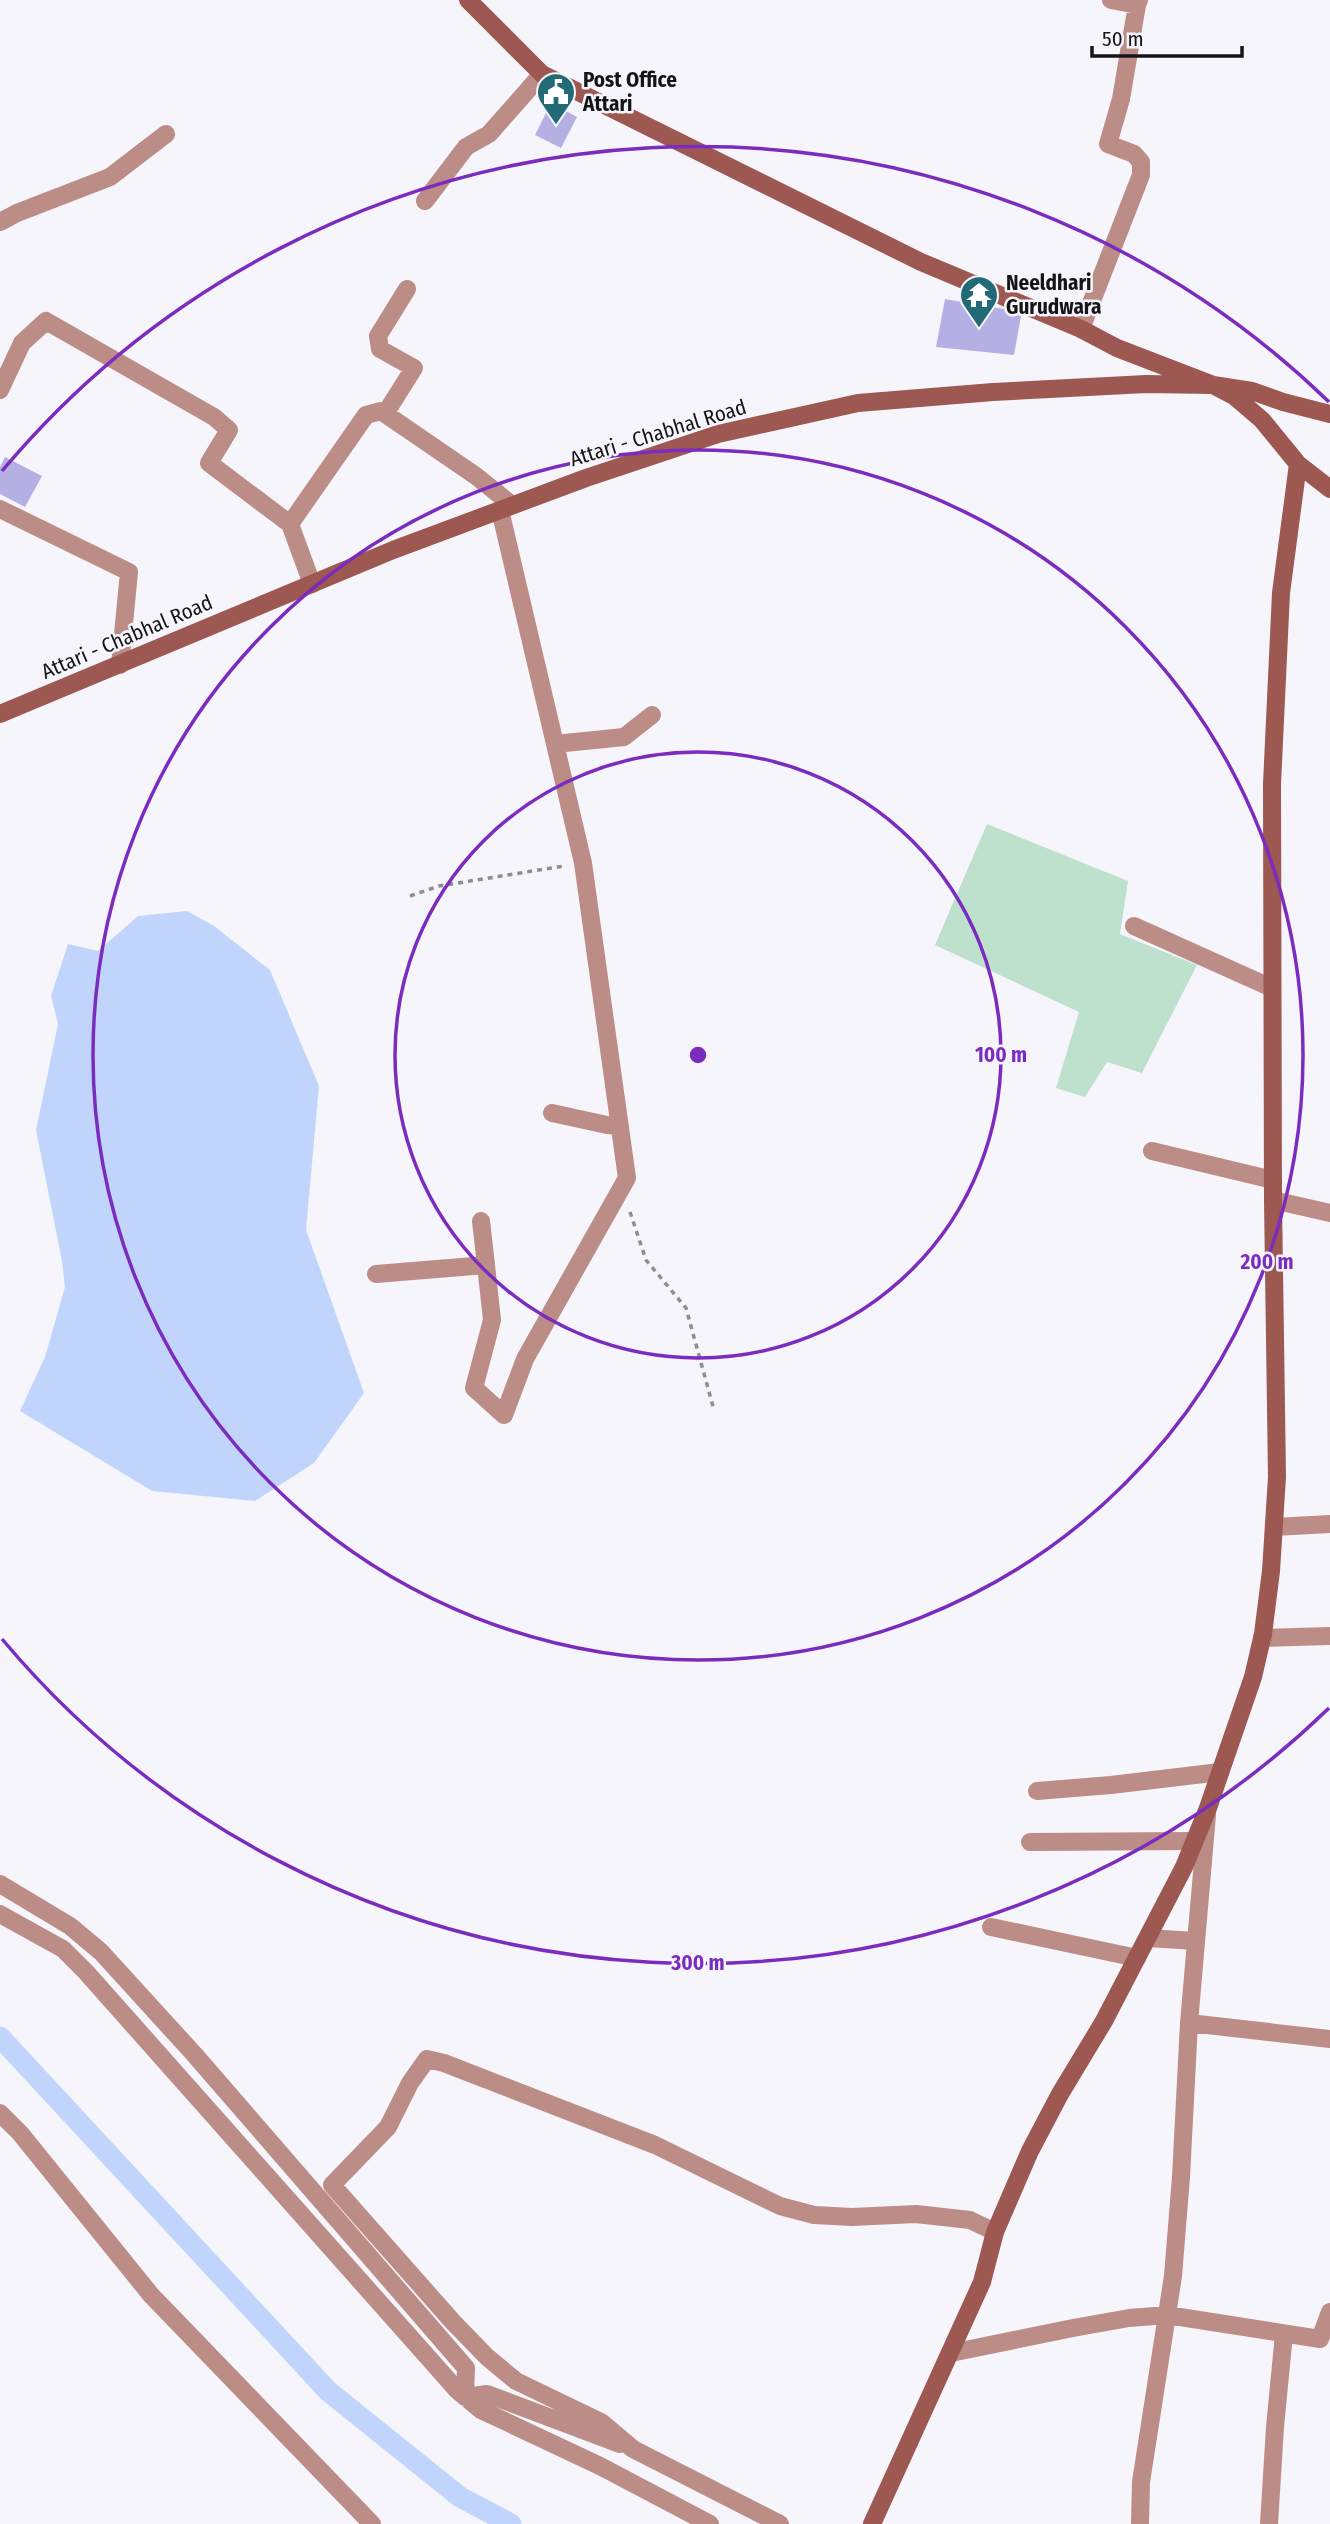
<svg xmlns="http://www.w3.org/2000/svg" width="1330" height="2524" font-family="'Fira Sans Condensed',sans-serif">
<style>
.green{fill:#bde1cd}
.water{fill:#c1d5fc}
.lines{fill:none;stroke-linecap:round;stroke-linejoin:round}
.canal{stroke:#c1d5fc;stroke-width:21}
.building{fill:#b5b0e4}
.path{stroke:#8e8d91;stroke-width:3.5;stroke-dasharray:5 5;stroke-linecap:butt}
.street{stroke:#bc8c86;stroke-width:18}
.secondary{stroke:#9c5851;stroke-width:18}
.ring{fill:none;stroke:#7b2cbf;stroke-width:3.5}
.labels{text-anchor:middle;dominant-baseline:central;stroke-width:5;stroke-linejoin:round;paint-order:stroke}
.poi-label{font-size:21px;font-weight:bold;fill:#151517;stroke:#f6f5fb;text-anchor:start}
.street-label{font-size:21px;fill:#151517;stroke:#f6f5fb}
.centre{fill:#7b2cbf;stroke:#f6f5fb;stroke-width:3.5}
.ring-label{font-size:21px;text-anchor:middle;font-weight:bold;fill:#7b2cbf;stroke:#f6f5fb;stroke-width:5;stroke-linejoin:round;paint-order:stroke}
</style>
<rect width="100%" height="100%" fill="#f6f5fb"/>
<path class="green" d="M987,824L1128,881L1120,934L1197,965L1142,1073L1107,1062L1085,1097L1056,1088L1079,1012L935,945Z"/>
<path class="water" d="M187,911L214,926L270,970L319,1086L306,1230L364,1393L314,1463L255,1501L152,1491L20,1411L45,1357L65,1287L62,1261L36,1130L58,1024L51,996L68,944L98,951L138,916Z"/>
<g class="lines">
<path class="canal" d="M0,2037L328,2391L460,2497L511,2524"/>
</g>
<path class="building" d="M551,103L577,117L561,148L535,135Z
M945,299L1004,309L1021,316L1014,355L936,347Z
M5,457L42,476L25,507L0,494V467Z"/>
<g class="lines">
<path class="path" d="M410,896L439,886L564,866
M630,1212L646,1260L686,1308L714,1410"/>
<path class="street" d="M1111,0L1137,5L1139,0
M425,201L466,147L489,134L542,74
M0,222L17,213L110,177L166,134
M1081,329L1141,175V162L1134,154L1108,144L1121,99L1137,5
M0,390L22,343L46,321L214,417L229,430L209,463L290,524
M385,414L414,368L380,349L378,336L407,289
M0,509L129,572L120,665
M312,584L290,524L366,415L381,411L476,476L512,505
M555,744L624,737L652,715
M1134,926L1272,988
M552,1113L607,1125L620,1126
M1152,1151L1273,1180
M1273,1200L1330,1213
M481,1221L486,1265
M376,1274L486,1265L492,1320L474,1388L504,1415L525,1359L627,1178L583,863L500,510
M1274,1527L1330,1524
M1262,1638L1330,1636
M1037,1791L1111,1785L1220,1772
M1030,1842L1194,1841
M0,1884L70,1926L101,1952L194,2054L466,2368L465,2397L487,2394L620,2444
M0,1914L63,1949L86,1972L457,2390L481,2410L600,2466L710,2524
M991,1927L1137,1958
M1148,1938L1196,1941
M1189,2023L1330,2039
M0,2113L20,2133L151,2295L372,2524
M951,2353L1073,2328L1129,2318L1167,2315L1320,2339L1330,2312
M780,2524L633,2449L601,2422L516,2381L487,2357L453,2322L332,2185L388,2127L410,2083L427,2059L444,2063L655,2145L780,2206L814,2215L852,2217L916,2214L970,2220L995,2232
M1140,2524L1141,2482L1173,2276L1181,2177L1189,2023L1207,1815
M1269,2524L1275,2427L1284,2334"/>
<path class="secondary" d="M468,0L542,74L921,262L1081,329L1117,348L1213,385L1252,391L1283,402L1330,414
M0,714L393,550L586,478L718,434L858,403L993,392L1146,384L1213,385L1234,396L1262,420L1298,464L1330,489
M872,2524L982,2282L995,2232L1030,2151L1060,2094L1104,2021L1184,1867L1208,1808L1253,1677L1263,1634L1271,1571L1277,1477L1273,1200L1272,784L1281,593L1298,464"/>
</g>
<g class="ring">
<circle cx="698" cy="1055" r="303"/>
<circle cx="698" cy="1055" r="605"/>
<path d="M1329 1708A908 908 0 0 1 2 1639M2 471A908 908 0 0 1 1329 402"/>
</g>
<defs>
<symbol id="civic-pin" viewBox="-11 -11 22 30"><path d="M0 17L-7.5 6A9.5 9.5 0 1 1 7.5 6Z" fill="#226b76" stroke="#f6f5fb"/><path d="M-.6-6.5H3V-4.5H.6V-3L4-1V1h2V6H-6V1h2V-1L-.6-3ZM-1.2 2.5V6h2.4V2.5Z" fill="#fff"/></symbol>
<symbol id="temple-pin" viewBox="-11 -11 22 30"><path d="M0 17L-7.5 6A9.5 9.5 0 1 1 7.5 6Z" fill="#226b76" stroke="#f6f5fb"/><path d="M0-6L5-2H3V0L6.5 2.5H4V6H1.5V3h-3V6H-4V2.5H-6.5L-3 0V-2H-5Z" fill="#fff"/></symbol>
</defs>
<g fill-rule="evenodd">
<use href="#civic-pin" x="534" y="70" width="44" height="60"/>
<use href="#temple-pin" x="957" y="273" width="44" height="60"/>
</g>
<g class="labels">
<g class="poi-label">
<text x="583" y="80">Post Office<tspan x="583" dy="24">Attari</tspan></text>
<text x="1006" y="283">Neeldhari<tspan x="1006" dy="24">Gurudwara</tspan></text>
</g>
<g class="street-label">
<text transform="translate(658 433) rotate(-17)">Attari - Chabhal Road</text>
<text transform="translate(127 637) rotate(-23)">Attari - Chabhal Road</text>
</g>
</g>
<circle cx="698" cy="1055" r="10" class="centre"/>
<g class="ring-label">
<text x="1001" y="1062">100 m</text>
<text x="1267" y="1269">200 m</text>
<text x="698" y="1970">300 m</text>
</g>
<path d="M1092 46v10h150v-10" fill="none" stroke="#151517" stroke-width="3.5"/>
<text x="1102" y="46" font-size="21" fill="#151517" stroke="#f6f5fb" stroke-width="5" paint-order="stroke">50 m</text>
</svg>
